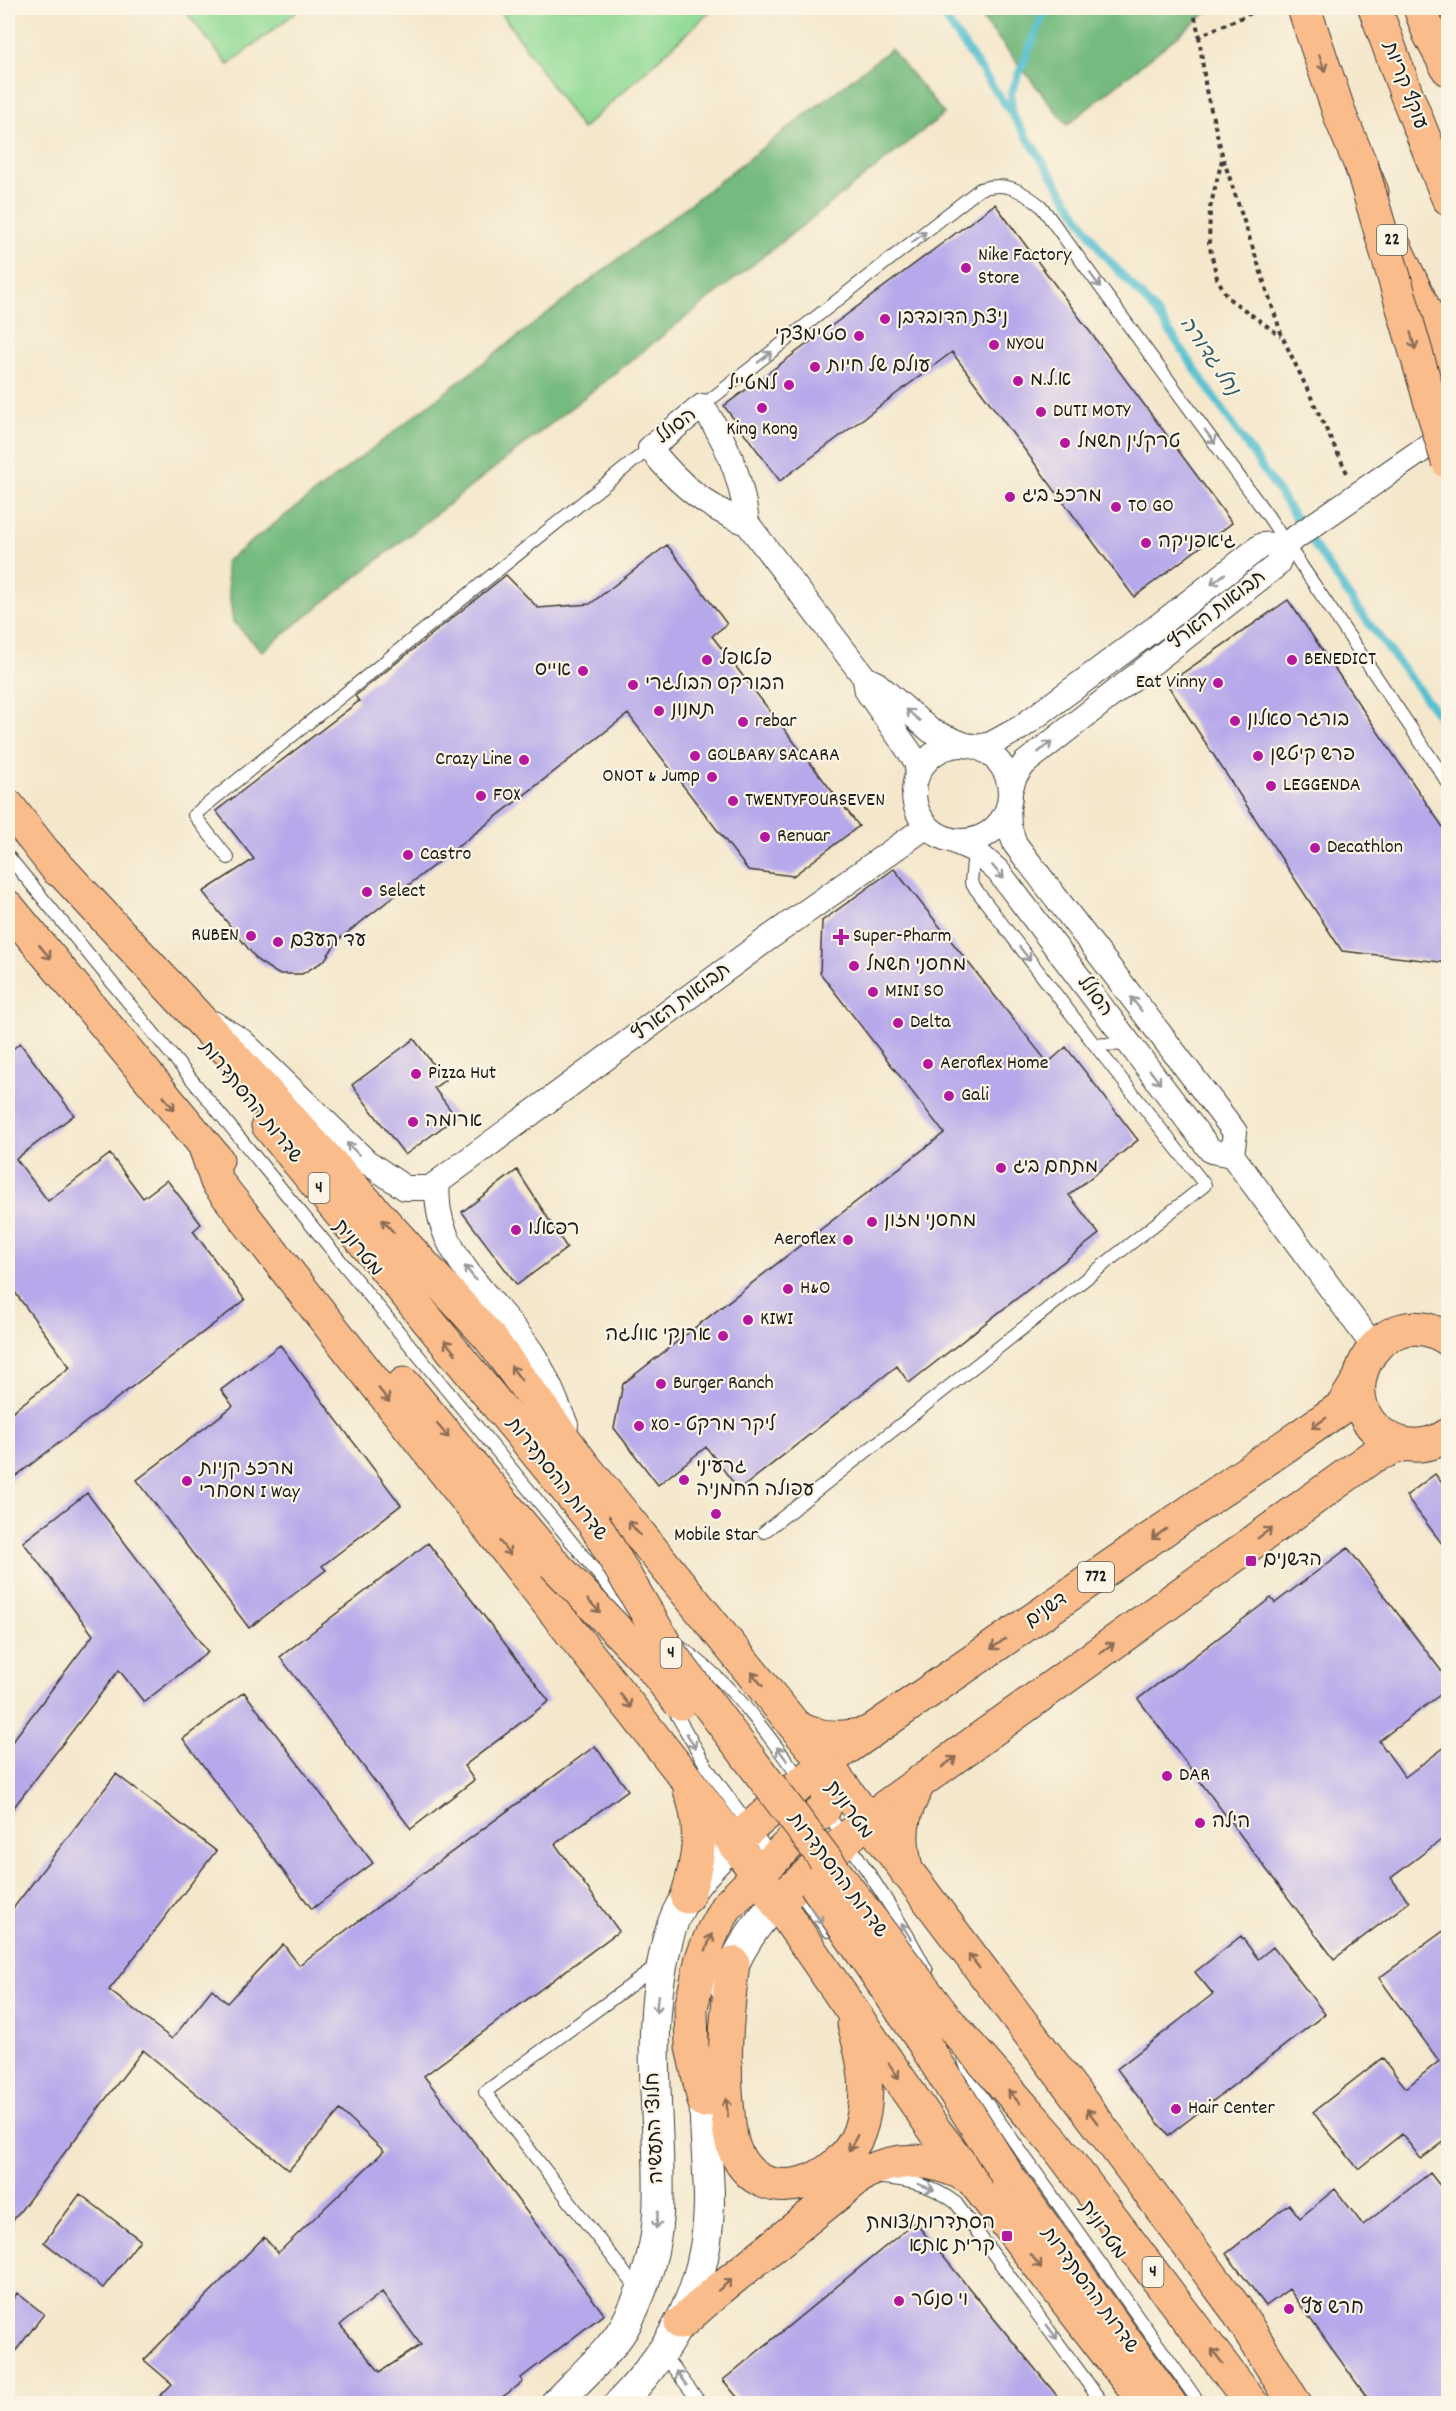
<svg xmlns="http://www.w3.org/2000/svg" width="1456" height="2411" font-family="Dekko,'Playpen Sans Hebrew',sans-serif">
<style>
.green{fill:#91da95;stroke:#567b58;stroke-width:1.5}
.forest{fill:#74ba7e;stroke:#486b4d;stroke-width:1.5}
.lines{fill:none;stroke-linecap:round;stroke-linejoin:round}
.stream{stroke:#55bfd0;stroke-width:8}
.building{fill:#b6a8ea;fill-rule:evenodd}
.service-casing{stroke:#3c3a36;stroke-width:14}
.minor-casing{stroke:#3c3a36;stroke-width:26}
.tertiary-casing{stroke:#3c3a36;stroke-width:32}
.primary-casing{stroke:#3c3a36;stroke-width:35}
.trunk-casing{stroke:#3c3a36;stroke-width:35}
.motorway-casing{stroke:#3c3a36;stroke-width:35}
.path{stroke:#3c3a36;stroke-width:4;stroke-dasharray:4.5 4.5;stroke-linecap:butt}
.service{stroke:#fff;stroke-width:12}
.minor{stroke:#fff;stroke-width:24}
.tertiary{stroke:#fff;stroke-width:30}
.primary{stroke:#fabc8b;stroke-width:33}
.trunk{stroke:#fabc8b;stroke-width:33}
.motorway{stroke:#fabc8b;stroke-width:33}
.trunk-bridge-casing{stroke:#3c3a36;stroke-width:35;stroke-linecap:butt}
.motorway-bridge-casing{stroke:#3c3a36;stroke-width:35;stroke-linecap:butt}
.trunk-bridge{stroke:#fabc8b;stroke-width:33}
.motorway-bridge{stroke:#fabc8b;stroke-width:33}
.oneway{stroke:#8b6c54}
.oneway2{stroke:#999}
.poi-dot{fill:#b5179e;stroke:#fcf5e5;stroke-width:2}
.labels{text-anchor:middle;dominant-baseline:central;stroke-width:4.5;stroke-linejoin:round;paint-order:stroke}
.shield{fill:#fcf5e5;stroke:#5f5d58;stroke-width:1.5}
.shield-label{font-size:18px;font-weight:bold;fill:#1c1c1c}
.street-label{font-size:20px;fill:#1c1c1c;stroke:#fcf5e5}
.poi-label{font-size:20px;fill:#1c1c1c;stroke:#fcf5e5;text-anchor:start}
.water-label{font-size:21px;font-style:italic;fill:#335d64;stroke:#fcf5e5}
</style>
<rect width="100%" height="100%" fill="#fcf5e5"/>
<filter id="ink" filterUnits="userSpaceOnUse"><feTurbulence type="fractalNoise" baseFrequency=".0167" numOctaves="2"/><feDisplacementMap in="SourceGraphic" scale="12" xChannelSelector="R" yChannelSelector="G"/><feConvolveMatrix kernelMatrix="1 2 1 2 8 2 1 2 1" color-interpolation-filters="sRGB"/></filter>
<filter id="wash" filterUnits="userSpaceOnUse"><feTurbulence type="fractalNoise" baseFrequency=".008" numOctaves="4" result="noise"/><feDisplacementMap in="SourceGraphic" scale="24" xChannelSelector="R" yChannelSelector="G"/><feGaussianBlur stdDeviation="1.35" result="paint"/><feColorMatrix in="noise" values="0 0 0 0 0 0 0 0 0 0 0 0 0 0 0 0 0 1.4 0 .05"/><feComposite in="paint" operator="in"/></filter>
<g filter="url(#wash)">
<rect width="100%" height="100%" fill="#f4e7cc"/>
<path class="green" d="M183,8H301L228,65Z
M498,8H714L582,129Z"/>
<path class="forest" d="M974,8H1212L1067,125Z
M891,49L944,114L262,651L233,622L225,562Z"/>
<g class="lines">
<path class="stream" d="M938,8L1012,114L1103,254L1157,313L1355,605L1448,728
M1012,113L1011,93L1046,8"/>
</g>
<g id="blocks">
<path class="building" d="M995,204L1232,523L1134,597L952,352L780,481L724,406Z
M667,545L727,624L712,636L859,826L793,876L748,870L628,714L338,940L324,961L302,974H278L258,961L203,892L254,859L216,811L359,701L355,696L506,575L538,608L590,604Z
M1288,600L1449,836V963L1342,951L1167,684Z
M894,869L1048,1063L1066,1047L1138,1140L1069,1195L1099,1234L909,1383L897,1366L739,1490L706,1447L658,1485L614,1428L623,1384L944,1133L820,973L822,921Z
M414,1039L445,1080L434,1088L456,1117L405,1155L352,1085Z
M20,1043L74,1115L16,1159L48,1201L110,1154L143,1198L167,1180L201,1224L193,1231L245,1300L8,1482V1415L70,1367L8,1283V1053Z
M517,1170L567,1248L517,1285L462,1212Z
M280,1345L401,1505L322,1566L326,1570L249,1628L137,1480L233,1406L221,1390Z
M1435,1474L1449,1492V1553L1406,1496Z
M87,1493L208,1652L144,1702L119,1670L8,1815V1747L93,1635L23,1542Z
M428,1543L549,1701L464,1766L474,1780L411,1829L280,1657Z
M1348,1548L1449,1681V1688L1379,1741L1405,1777L1449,1744V1834L1391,1878L1409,1902L1334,1959L1138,1699L1271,1598L1275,1603Z
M244,1692L373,1863L312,1909L183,1739Z
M595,1746L628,1790L555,1844L619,1931L424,2076L604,2314L521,2378L523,2382L494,2403H153L172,2384L144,2360L264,2237L278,2253L384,2151L340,2110L289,2170L143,2050L8,2227V1915L116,1774L216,1851L109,1990L172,2039L212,1989L227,2003L283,1944L299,1965ZM382,2292L421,2345L380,2372L340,2325Z
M1449,1927V2138L1421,2159L1402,2134L1358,2169L1313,2112L1382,2058L1406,2088L1439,2061L1379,1978Z
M1241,1936L1258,1959L1273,1947L1325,2014L1168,2136L1117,2069L1213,1994L1195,1972Z
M1430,2173L1449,2197V2403H1371L1289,2289L1266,2306L1226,2254L1289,2204L1300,2218L1335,2189L1363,2225Z
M80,2194L140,2240L103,2288L44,2242Z
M915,2222L1063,2403H742L723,2380Z
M17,2293L44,2314L8,2361V2306Z"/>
</g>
</g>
<g filter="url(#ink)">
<use href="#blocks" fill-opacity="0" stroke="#3c3a36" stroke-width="1.5"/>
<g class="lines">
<defs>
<path id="service" d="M702,406L980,189C1006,181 1021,190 1041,206L1268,516L1448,783
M974,850L971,883L1094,1044L1130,1045
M8,856L630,1613
M228,858L194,815L650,448
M764,1532L1205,1185L1094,1044
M679,1646C733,1683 764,1730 802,1781
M672,1707L708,1769L774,1859
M824,1809C862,1861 898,1914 927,1971
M795,1887L828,1931
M962,2054L971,2081
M965,2076L971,2081L1200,2404
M882,2178C910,2180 934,2186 956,2203L1103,2404
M638,2290L485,2092L657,1966
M662,2353L701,2404"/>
<path id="minor" d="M702,406C728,442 742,479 747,523C706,508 676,482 650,448Z
M747,523L865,678L877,684L931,731L963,744
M865,680L867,691L916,761L918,774
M914 793a48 48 0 1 1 96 0a48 48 0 1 1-96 0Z
M977,747L991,744L1020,728L1158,626L1262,545L1286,544
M1010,791L1015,776L1025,763L1277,565L1286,544L1448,432
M1008,807L1009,826L1015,844L1235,1132L1232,1155
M951,840L974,850L998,871L1211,1151L1232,1155L1374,1347
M213,1023L242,1041L367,1162L405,1188H430L766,940L927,826
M438,1183C430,1253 499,1301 533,1354C547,1376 556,1402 566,1425"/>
<path id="tertiary" d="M725,1987C736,1953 752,1927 777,1903
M555,2404C576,2381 614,2349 627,2322C644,2289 656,2251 658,2214C662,2136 648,2062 659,1983C663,1959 667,1935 677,1913C690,1886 713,1864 734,1842
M619,2404C675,2346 708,2285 709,2202C709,2161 702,2119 706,2078"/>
<path id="primary" d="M1448,1339C1375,1292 1316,1414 1400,1443C1416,1448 1435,1444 1448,1435
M734,1842L825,1763L1342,1407L1358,1381
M777,1903L867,1820L1373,1456L1404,1444"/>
<path id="trunk" d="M8,806L58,870
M45,853L190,1009L490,1338L584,1466L825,1763L1114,2145L1236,2309L1295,2404
M8,907L217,1160
M268,1125L594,1523
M204,1144L217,1182L685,1777L758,1875L936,2132L1146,2404
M404,1384L554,1564
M794,1725C815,1740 844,1739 869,1733
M907,1873C898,1835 900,1817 919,1783
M687,1897C699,1860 704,1827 690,1790
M733,1963C727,2013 722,2063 728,2113C729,2127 730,2141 736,2153C763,2212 841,2182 859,2132C872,2095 864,2061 854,2024
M704,2101L692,2047L691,2008L702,1958L713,1931L726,1907L824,1809C832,1794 832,1778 825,1763
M1053,2141L1252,2404
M1007,2175L1170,2404
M681,2323L717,2291L864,2173C900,2156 936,2157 970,2178"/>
<path id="motorway" d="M1304,8L1341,118L1372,192
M1375,8L1406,93L1448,198
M1420,8L1429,33L1448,69
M1395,247L1448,360"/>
</defs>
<use href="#service" class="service-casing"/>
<use href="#minor" class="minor-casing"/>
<use href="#tertiary" class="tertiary-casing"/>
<use href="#primary" class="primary-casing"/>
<use href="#trunk" class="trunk-casing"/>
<use href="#motorway" class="motorway-casing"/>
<path class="path" d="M1193,8L1199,36L1263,8
M1199,36L1206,90L1223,158L1282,336L1347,473
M1222,160L1210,208L1209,244L1217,278L1228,298L1281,336"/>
<use href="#service" class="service"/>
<use href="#minor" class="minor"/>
<use href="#tertiary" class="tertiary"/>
<use href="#primary" class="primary"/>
<use href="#trunk" class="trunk"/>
<use href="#motorway" class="motorway"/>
<defs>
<path id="trunk-bridge" d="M594,1523L672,1656L945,2018L1053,2141
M554,1564L651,1666L680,1703
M815,1884L920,2037L1007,2175"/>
<path id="motorway-bridge" d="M1361,164L1448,462"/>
</defs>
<use href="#trunk-bridge" class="trunk-bridge-casing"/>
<use href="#motorway-bridge" class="motorway-bridge-casing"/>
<use href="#trunk-bridge" class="trunk-bridge"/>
<use href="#motorway-bridge" class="motorway-bridge"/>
</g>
<defs><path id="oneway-shaft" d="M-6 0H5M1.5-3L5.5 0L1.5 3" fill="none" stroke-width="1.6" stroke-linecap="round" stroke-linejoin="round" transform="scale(1.5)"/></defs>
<g class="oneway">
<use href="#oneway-shaft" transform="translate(1322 63) rotate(71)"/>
<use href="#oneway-shaft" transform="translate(1413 341) rotate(74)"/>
<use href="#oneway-shaft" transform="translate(45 952) rotate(50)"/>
<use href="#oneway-shaft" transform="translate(169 1103) rotate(50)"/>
<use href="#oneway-shaft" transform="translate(388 1226) rotate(-132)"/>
<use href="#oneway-shaft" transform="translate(450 1347) rotate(-129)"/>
<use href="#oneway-shaft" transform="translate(516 1373) rotate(-126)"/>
<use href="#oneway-shaft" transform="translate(384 1395) rotate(52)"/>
<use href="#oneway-shaft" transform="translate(1319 1423) rotate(145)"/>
<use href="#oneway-shaft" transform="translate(443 1431) rotate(50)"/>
<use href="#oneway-shaft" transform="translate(634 1528) rotate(-129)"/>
<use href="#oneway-shaft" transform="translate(1265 1533) rotate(-36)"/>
<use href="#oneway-shaft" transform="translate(1159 1534) rotate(145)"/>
<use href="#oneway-shaft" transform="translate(505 1548) rotate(52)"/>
<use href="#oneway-shaft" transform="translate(594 1606) rotate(46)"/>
<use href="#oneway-shaft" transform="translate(998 1644) rotate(145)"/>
<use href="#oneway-shaft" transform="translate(1107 1648) rotate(-36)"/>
<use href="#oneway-shaft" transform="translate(757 1679) rotate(-129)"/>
<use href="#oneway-shaft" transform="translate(626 1701) rotate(52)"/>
<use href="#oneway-shaft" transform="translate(949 1762) rotate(-36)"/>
<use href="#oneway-shaft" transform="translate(709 1942) rotate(-69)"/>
<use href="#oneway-shaft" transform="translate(974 1961) rotate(-127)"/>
<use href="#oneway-shaft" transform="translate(894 2071) rotate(55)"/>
<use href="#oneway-shaft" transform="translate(1014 2097) rotate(-131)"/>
<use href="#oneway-shaft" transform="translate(727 2107) rotate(-96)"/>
<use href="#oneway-shaft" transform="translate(1092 2116) rotate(-127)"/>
<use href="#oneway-shaft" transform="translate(853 2143) rotate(119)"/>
<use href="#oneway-shaft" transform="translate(1036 2261) rotate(52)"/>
<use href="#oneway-shaft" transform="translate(725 2285) rotate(-39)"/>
<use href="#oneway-shaft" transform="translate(1217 2356) rotate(-127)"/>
</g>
<g class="oneway2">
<use href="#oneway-shaft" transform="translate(919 237) rotate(-38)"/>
<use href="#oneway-shaft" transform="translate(1095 280) rotate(54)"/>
<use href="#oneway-shaft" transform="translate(765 357) rotate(-38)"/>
<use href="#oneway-shaft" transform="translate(1210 437) rotate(54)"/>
<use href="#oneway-shaft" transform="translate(1218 579) rotate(142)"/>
<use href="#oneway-shaft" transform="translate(913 715) rotate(-139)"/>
<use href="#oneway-shaft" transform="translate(1045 747) rotate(-38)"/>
<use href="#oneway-shaft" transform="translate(998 872) rotate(49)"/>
<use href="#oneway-shaft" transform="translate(1025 954) rotate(53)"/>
<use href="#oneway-shaft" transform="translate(1136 1004) rotate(-128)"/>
<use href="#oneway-shaft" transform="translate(1155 1077) rotate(53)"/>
<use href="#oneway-shaft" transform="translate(353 1149) rotate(-136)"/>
<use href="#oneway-shaft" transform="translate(470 1273) rotate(-128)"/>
<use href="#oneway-shaft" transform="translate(691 1741) rotate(60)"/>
<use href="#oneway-shaft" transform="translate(782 1754) rotate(-126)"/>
<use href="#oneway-shaft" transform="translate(817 1916) rotate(52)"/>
<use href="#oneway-shaft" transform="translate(906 1931) rotate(-121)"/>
<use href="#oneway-shaft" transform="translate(657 2004) rotate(95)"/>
<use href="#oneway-shaft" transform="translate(926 2187) rotate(20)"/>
<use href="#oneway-shaft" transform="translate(657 2220) rotate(96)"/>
<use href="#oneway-shaft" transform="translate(1052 2332) rotate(54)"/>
<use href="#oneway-shaft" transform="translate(681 2378) rotate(-127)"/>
</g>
</g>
<g class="poi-dot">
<circle cx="966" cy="268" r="6"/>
<circle cx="885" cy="319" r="6"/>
<circle cx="859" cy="336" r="6"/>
<circle cx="994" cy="345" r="6"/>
<circle cx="815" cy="367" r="6"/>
<circle cx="1018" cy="381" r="6"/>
<circle cx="789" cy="385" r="6"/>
<circle cx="762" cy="408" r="6"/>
<circle cx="1041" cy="412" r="6"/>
<circle cx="1065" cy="443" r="6"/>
<circle cx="1010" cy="497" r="6"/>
<circle cx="1116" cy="507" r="6"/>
<circle cx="1146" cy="543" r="6"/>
<circle cx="707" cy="660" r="6"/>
<circle cx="1292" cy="660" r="6"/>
<circle cx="583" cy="671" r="6"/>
<circle cx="1218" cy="683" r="6"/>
<circle cx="633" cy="685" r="6"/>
<circle cx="659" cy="711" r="6"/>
<circle cx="1235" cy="721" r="6"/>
<circle cx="743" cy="722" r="6"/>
<circle cx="695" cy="756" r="6"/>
<circle cx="1258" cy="756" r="6"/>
<circle cx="524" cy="760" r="6"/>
<circle cx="712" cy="777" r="6"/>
<circle cx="1271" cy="786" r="6"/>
<circle cx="481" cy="796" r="6"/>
<circle cx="733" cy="801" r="6"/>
<circle cx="765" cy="837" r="6"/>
<circle cx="1315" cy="848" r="6"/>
<circle cx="408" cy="855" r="6"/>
<circle cx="367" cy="892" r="6"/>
<circle cx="251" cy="936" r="6"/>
<path d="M838 928h6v6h6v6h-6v6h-6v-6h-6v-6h6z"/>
<circle cx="278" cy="942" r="6"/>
<circle cx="854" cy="966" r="6"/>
<circle cx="873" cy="992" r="6"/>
<circle cx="898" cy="1023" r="6"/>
<circle cx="928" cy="1064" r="6"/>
<circle cx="416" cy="1074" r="6"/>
<circle cx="949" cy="1096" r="6"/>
<circle cx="413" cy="1122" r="6"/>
<circle cx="1001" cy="1168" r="6"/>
<circle cx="872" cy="1222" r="6"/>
<circle cx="516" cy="1230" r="6"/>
<circle cx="848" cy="1240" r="6"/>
<circle cx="788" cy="1289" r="6"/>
<circle cx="748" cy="1320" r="6"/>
<circle cx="723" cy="1336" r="6"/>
<circle cx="661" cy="1384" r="6"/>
<circle cx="639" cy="1426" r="6"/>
<circle cx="684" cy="1480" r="6"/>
<circle cx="187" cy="1481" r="6"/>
<circle cx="716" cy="1514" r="6"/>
<rect x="1245" y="1555" width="12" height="12" rx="3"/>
<circle cx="1167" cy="1776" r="6"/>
<circle cx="1200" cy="1823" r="6"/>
<circle cx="1176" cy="2109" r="6"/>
<rect x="1001" y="2230" width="12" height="12" rx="3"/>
<circle cx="899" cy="2301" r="6"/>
<circle cx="1289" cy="2309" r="6"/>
</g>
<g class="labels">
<g class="shield">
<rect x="1377" y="225" width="30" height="30" rx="4.5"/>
<rect x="308.5" y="1173" width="21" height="30" rx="4.5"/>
<rect x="1078" y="1562" width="36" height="30" rx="4.5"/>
<rect x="660.5" y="1638" width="21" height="30" rx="4.5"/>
<rect x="1142.5" y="2257" width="21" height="30" rx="4.5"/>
</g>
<g class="shield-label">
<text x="1392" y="240">22</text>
<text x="319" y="1188">4</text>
<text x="1096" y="1577">772</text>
<text x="671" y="1653">4</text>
<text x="1153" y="2272">4</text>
</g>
<g class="street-label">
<text transform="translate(1404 86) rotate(69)">עוקף קריות</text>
<text transform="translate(677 427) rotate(-38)">הסולל</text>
<text transform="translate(1218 611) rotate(-38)">תבואות הארץ</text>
<text transform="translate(1094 997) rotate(53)">הסולל</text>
<text transform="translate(682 1003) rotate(-37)">תבואות הארץ</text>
<text transform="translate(250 1103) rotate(51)">שדרות ההסתדרות</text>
<text transform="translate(357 1249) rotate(51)">מטרונית</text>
<text transform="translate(556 1480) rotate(52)">שדרות ההסתדרות</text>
<text transform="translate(1047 1611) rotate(-35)">דשנים</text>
<text transform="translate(848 1811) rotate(54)">מטרונית</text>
<text transform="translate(837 1876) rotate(53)">שדרות ההסתדרות</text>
<text transform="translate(656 2128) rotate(-92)">חלוצי התעשיה</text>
<text transform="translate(1102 2231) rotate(55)">מטרונית</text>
<text transform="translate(1089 2291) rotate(54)">שדרות ההסתדרות</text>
</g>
<g class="poi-label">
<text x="978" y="256">Nike Factory<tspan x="978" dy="23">Store</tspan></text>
<text x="897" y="319">ניצת הדובדבן</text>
<text x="847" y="336" text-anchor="end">סטימצקי</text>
<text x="1006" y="345">NYOU</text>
<text x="827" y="367">עולם של חיות</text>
<text x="1030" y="381">א.ל.מ</text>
<text x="777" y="385" text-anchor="end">למטייל</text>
<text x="1053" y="412">DUTI MOTY</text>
<text x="762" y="430" text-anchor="middle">King Kong</text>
<text x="1077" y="443">טרקלין חשמל</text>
<text x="1022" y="497">מרכז ביג</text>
<text x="1128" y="507">TO GO</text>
<text x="1158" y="543">ג'אפניקה</text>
<text x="719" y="660">פלאפל</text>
<text x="1304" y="660">BENEDICT</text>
<text x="571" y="671" text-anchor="end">אייס</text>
<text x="1206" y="683" text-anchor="end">Eat Vinny</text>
<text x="645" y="685">הבורקס הבולגרי</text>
<text x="671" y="711">תמנונ</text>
<text x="1247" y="721">בורגר סאלון</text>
<text x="755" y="722">rebar</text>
<text x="707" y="756">GOLBARY SACARA</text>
<text x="1270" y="756">פרש קיטשן</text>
<text x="512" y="760" text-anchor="end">Crazy Line</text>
<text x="700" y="777" text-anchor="end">ONOT &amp; Jump</text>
<text x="1283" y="786">LEGGENDA</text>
<text x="493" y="796">FOX</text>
<text x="745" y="801">TWENTYFOURSEVEN</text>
<text x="777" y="837">Renuar</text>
<text x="1327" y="848">Decathlon</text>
<text x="420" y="855">Castro</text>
<text x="379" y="892">Select</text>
<text x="239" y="936" text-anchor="end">RUBEN</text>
<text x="853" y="937">Super-Pharm</text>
<text x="290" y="942">עד העצם</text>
<text x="866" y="966">מחסני חשמל</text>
<text x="885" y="992">MINI SO</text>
<text x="910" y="1023">Delta</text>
<text x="940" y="1064">Aeroflex Home</text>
<text x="428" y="1074">Pizza Hut</text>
<text x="961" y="1096">Gali</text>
<text x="425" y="1122">ארומה</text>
<text x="1013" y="1168">מתחם ביג</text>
<text x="884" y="1222">מחסני מזון</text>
<text x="528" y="1230">רפאלו</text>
<text x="836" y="1240" text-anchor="end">Aeroflex</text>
<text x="800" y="1289">H&amp;O</text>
<text x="760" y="1320">KIWI</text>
<text x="711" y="1336" text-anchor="end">ארנקי אולגה</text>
<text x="673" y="1384">Burger Ranch</text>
<text x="651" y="1426">XO - ליקר מרקט</text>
<text x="696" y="1468">גרעיני<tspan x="696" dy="23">עפולה החמניה</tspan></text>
<text x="199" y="1470">מרכז קניות<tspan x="199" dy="23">מסחרי I Way</tspan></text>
<text x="716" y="1536" text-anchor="middle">Mobile Star</text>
<text x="1263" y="1561">הדשנים</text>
<text x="1179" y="1776">DAR</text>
<text x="1212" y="1823">הילה</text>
<text x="1188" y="2109">Hair Center</text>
<text x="995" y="2224" text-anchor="end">הסתדרות/צומת<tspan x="995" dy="23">קרית אתא</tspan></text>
<text x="911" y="2301">וי סנטר</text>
<text x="1301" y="2309">חרש עץ</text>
</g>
<g class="water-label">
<text transform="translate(1208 357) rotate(56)">נחל גדורה</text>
</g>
</g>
<rect width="1456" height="2411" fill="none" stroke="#fcf5e5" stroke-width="30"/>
</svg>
